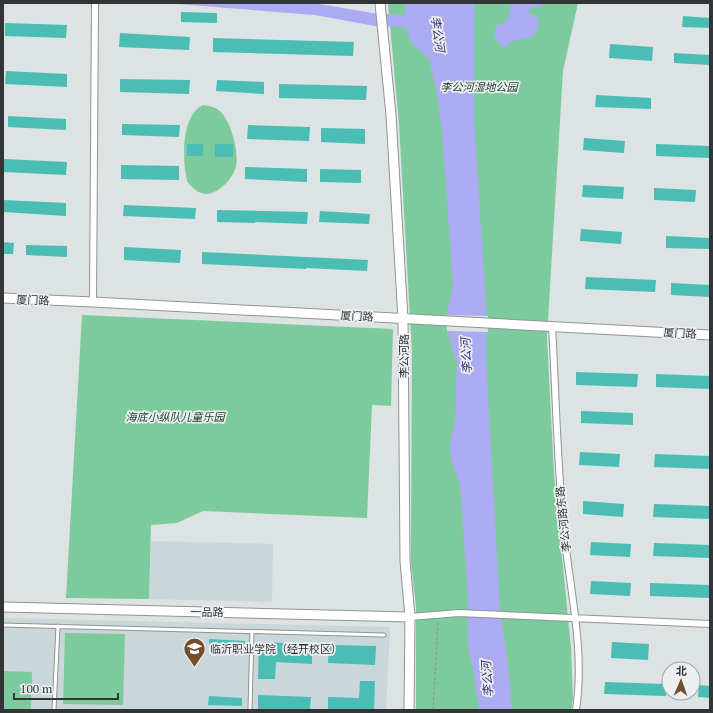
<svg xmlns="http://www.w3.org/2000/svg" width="713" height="713" font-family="'PT Serif','Noto Sans SC',serif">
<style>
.built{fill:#c9d6da}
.green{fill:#7dcb9d}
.water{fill:#abaaf2}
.pier{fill:#dde2e3}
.building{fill:#4abdb5}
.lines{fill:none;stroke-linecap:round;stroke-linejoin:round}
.lane-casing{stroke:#909495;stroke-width:5}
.street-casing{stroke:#909495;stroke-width:8}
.secondary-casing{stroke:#909495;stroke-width:11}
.path{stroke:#8e9293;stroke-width:1;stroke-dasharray:3 2;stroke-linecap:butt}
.lane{stroke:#fff;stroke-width:3}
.street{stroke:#fff;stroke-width:6}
.secondary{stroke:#fff;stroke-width:9}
.labels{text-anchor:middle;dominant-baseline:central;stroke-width:3.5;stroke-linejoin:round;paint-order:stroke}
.park-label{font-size:11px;font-style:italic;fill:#193b28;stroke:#ebeff0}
.street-label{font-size:11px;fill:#323435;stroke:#ebeff0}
.poi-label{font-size:11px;fill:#323435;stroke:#ebeff0;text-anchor:start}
.water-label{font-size:12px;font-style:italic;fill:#3b2f81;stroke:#ebeff0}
</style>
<rect width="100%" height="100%" fill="#dde2e3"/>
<path class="built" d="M151,541L273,544L272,602L149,599Z
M3,618L390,627L386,710H3Z"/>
<path class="green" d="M388,3H578L563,71L547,337L554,475L571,648L573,699L571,710H416V607L411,563L412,352L399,124Z
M203,105C210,106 215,107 220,111C231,122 239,151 236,166C234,178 219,193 207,194C198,194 191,187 187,181C186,177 186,172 185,169C183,149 183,115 203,105Z
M82,315L393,329L391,406L372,405L367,518L203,511L177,523L151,525L149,599L66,598Z
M65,633L125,634L123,705L63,704Z
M3,671L32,672L31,710H3Z"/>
<path class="water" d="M164,3H313L373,13L405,15V3H474V121L486,303V360L500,611L507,655L512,710H479L473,668L468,648V599L460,484L450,457V442L455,424L457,363L449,337L448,308L453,286L442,131L437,94L429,59L411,43L406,27L375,26L315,15Z
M511,3H545L540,7L531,8L528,13L537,16L539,23L534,36L525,39L515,40L503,48C498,43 491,34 496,27C499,24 505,22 508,21Z"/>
<path class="pier" d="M446,315L488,316V332L447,331Z"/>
<path class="building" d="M181,12L217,13V23L181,22Z
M683,16L710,18V28L682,27Z
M5,23L67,25L66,38L5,36Z
M120,33L190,37L189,50L119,47Z
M213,38L354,42L353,56L213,52Z
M610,44L653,47L652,61L609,58Z
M674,53L710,55V65L674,63Z
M6,71L67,74V87L5,84Z
M120,79L190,80L189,94L120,92Z
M217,80L264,82V94L216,91Z
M279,84L367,86L366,100L279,98Z
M596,95L651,98V109L595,107Z
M8,116L66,119V130L8,127Z
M122,124L180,125L179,137L122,135Z
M248,125L310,127L309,141L247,139Z
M321,128L365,129V144L321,142Z
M584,138L625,141L624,153L583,150Z
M187,144H203V156H187Z
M215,144H233V157H215Z
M656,144L710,146V158L656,156Z
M4,159L67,162L66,175L3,172Z
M121,165L179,166V180L121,179Z
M245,167L307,169V182L245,179Z
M320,169L361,170V183L320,182Z
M583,185L624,187L623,199L582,197Z
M654,188L696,190L695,202L654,200Z
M3,200L66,203V216L3,212Z
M124,205L196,208L195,219L123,216Z
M217,210L308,212L307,224L255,222V223L217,222Z
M320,211L370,214L369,224L319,222Z
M581,229L622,232L621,244L580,241Z
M666,236L710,238V249L666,248Z
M3,242L14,243L13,254H3Z
M26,245L67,246V257L26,255Z
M124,247L181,250L180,263L124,260Z
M202,252L368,260L367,271L306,268V269L202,264Z
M586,277L656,280L655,292L585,289Z
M671,283L710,285V297L671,295Z
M576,372L638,374L637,387L576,385Z
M656,374L710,376V389L656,387Z
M581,411L633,413V425L581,423Z
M580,452L620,454L619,467L579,465Z
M655,454L710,456V469L654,467Z
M583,501L624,504L623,517L583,514Z
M654,504L710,506V519L653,517Z
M591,542L631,544L630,557L590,555Z
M654,543L710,545V558L653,556Z
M591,581L631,583L630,596L590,594Z
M650,583L710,585V598L650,596Z
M209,639L245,641V648L209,646Z
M259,642L312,644V664L276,662L275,679H258Z
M612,642L649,644L648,660L611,658Z
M329,645L376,646L375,665L328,663Z
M360,681H375L374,710H328V697L359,698Z
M605,682L666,684V696L604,694Z
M699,685L710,686V698L698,697Z
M258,695L311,697L310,710H258Z
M209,696L242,698V706L208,705Z"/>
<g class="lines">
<defs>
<path id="lane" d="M3,625L384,635
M54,710L58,626
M250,710L252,632"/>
<path id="street" d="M93,302L95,3
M552,326C556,395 557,464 564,532C570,591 585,651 576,710
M410,617L459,613L710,624"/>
<path id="secondary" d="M380,3L391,115L403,319L405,561L410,617L409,710
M3,298L93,302L710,335
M3,607L410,617"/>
</defs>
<use href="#lane" class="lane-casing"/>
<use href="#street" class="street-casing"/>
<use href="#secondary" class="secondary-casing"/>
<path class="path" d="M433,710L438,621"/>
<use href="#lane" class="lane"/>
<use href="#street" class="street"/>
<use href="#secondary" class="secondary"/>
</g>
<defs>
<symbol id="school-pin" viewBox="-11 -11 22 30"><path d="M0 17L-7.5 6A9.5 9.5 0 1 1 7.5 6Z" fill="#744d2b" stroke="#ebeff0"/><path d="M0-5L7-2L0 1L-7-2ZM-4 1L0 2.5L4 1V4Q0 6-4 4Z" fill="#fff"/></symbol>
</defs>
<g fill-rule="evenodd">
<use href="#school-pin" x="182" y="636" width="25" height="34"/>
</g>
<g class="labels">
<g class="park-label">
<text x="479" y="87">李公河湿地公园</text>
<text x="175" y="417">海底小纵队儿童乐园</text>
</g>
<g class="street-label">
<text transform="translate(33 300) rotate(2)">厦门路</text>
<text transform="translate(357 316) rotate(3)">厦门路</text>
<text transform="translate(680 333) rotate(3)">厦门路</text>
<text transform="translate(404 356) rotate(-90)">李公河路</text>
<text transform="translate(563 519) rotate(-96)">李公河路东路</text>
<text transform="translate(207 612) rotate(1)">一品路</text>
</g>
<g class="poi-label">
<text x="210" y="649">临沂职业学院（经开校区）</text>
</g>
<g class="water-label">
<text transform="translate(438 34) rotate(82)">李公河</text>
<text transform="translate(466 356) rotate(-93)">李公河</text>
<text transform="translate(487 679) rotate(-94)">李公河</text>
</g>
</g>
<rect width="713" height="713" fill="none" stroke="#323435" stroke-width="8"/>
<g transform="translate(681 681) rotate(2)"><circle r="19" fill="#ebeff0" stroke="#a1a4a5"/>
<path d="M0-3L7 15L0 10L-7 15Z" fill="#744d2b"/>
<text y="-6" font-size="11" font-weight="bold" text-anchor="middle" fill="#323435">北</text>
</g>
<path d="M14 693v6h104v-6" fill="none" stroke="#323435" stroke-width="2"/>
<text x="20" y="693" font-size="12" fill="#323435" stroke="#ebeff0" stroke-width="3" paint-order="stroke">100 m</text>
</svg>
